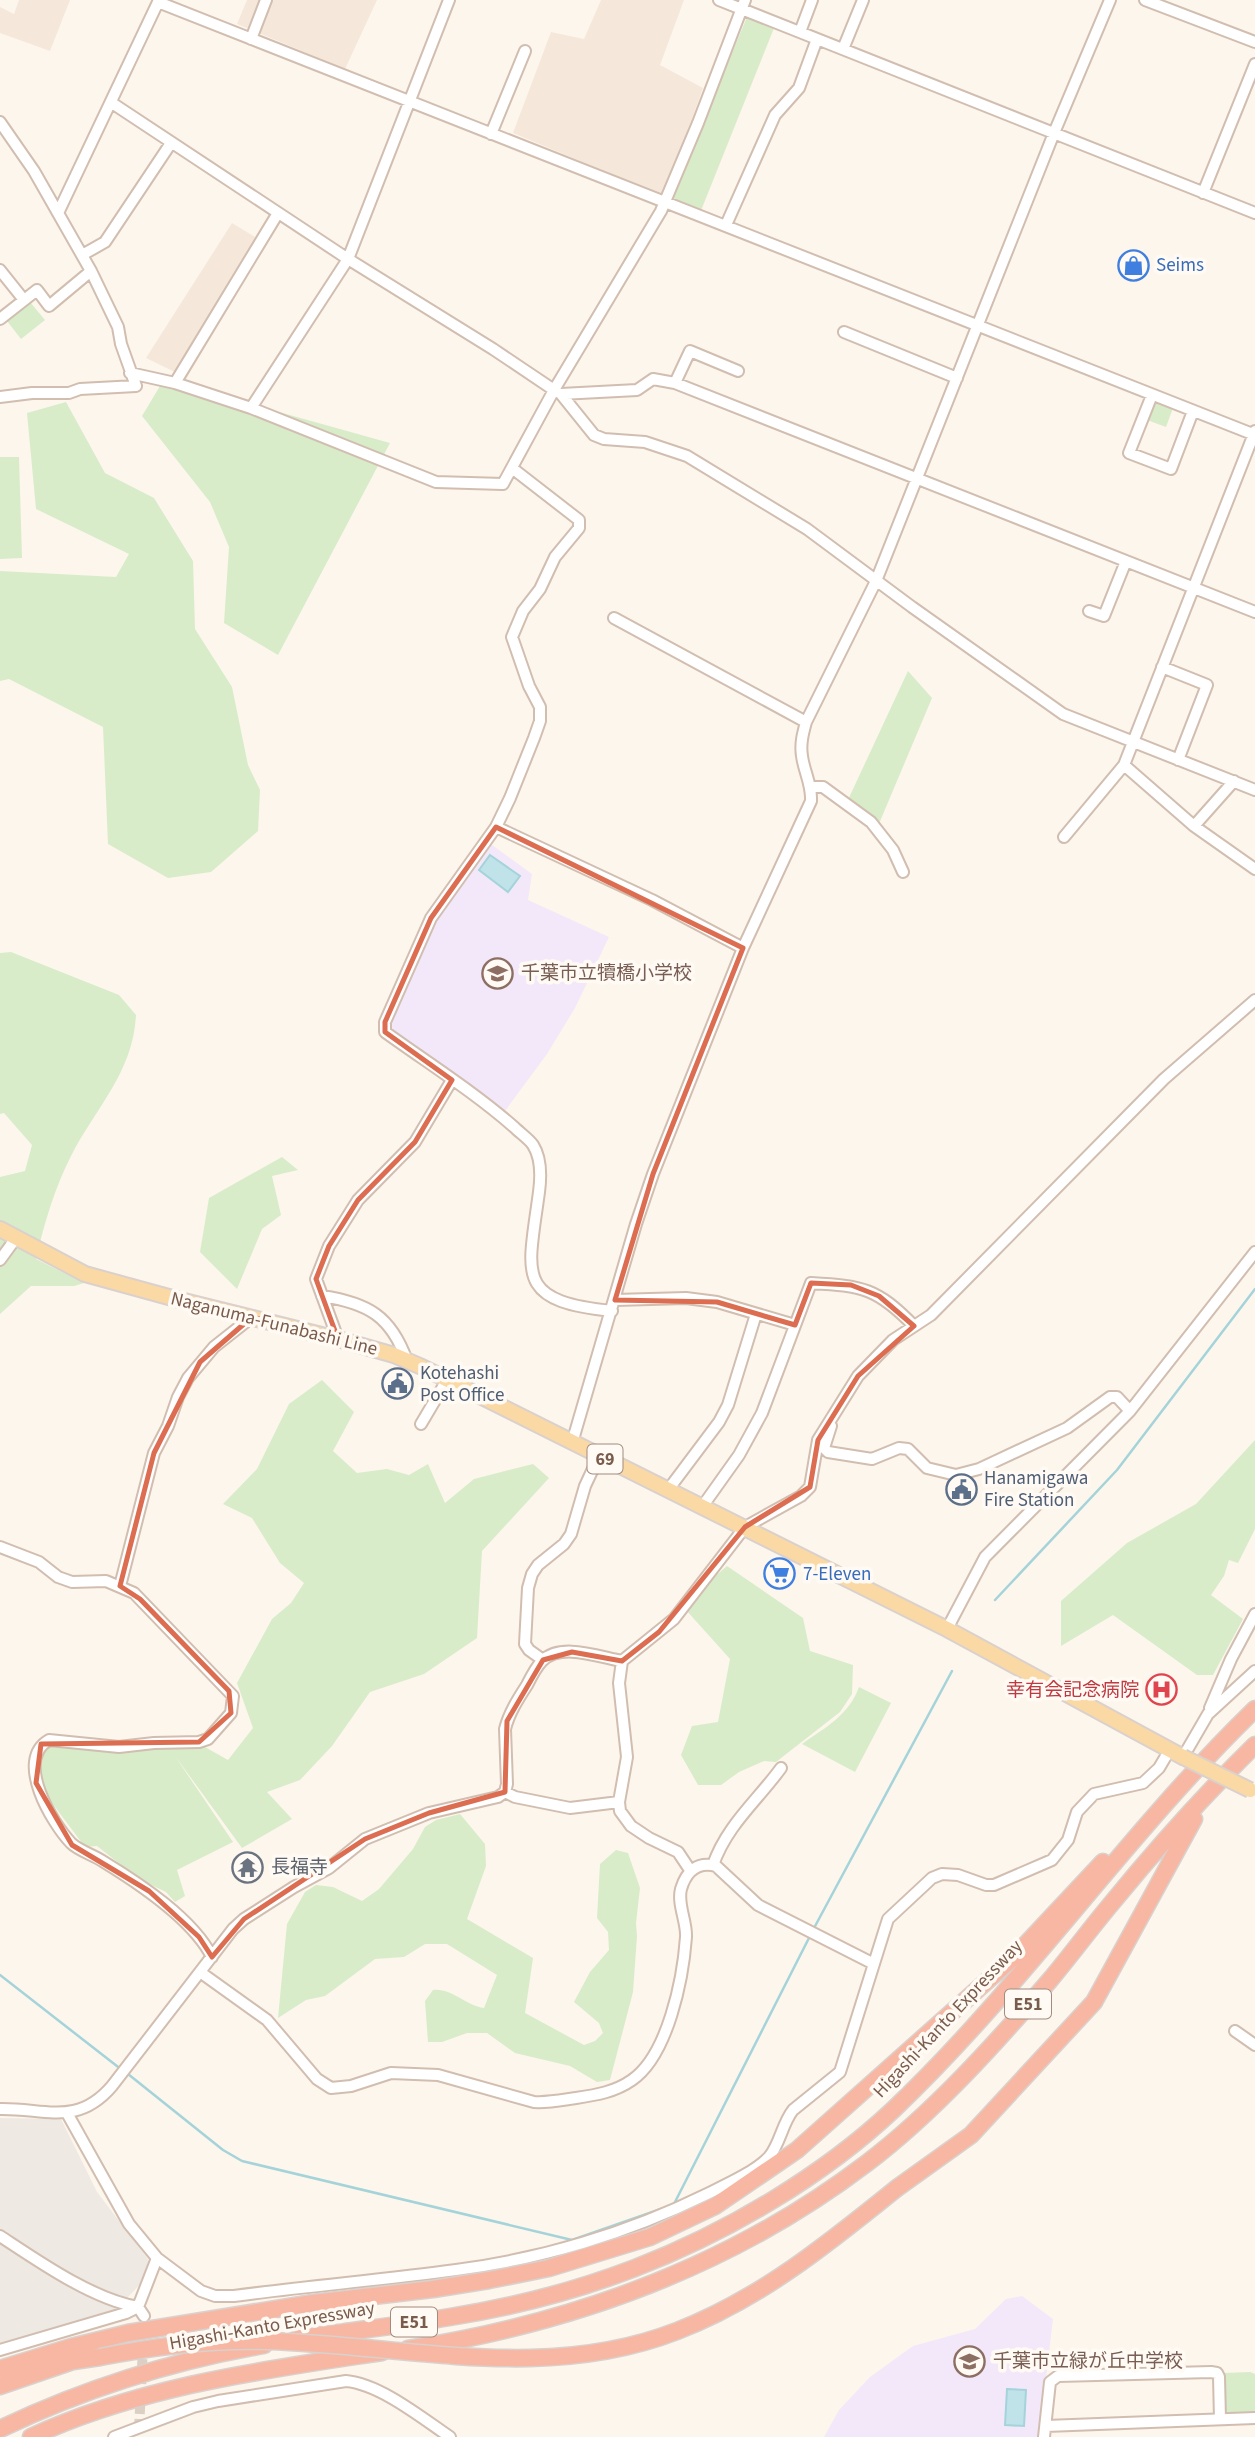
<svg xmlns="http://www.w3.org/2000/svg" width="1255" height="2437" font-family="'Source Sans 3','Noto Sans JP',sans-serif">
<style>
.residential{fill:#f5e8da}
.industrial{fill:#efe9e4}
.education{fill:#f3e8fa}
.green{fill:#d8ecc9}
.water{fill:#bfe3e8;stroke:#a5d3da;stroke-width:2}
.lines{fill:none;stroke-linecap:round;stroke-linejoin:round}
.stream{stroke:#a5d3da;stroke-width:2.5}
.minor-tunnel{stroke:#dcd0c4;stroke-width:10;stroke-dasharray:10 5;stroke-linecap:butt}
.minor-casing{stroke:#d1beb0;stroke-width:14}
.major-casing{stroke:#dad1cd;stroke-width:18}
.highway-casing{stroke:#dad1cd;stroke-width:19}
.minor{stroke:#fff;stroke-width:10}
.major{stroke:#fbd9a5;stroke-width:14}
.highway{stroke:#f7b7a3;stroke-width:16}
.major-bridge-casing{stroke:#dad1cd;stroke-width:18;stroke-linecap:butt}
.highway-bridge-casing{stroke:#dad1cd;stroke-width:19;stroke-linecap:butt}
.major-bridge{stroke:#fbd9a5;stroke-width:14}
.highway-bridge{stroke:#f7b7a3;stroke-width:16}
.marked{fill:none;stroke:#dc6d51;stroke-width:5;stroke-linejoin:round}
.labels{text-anchor:middle;dominant-baseline:central;stroke-width:7;stroke-linejoin:round;paint-order:stroke}
.shield{fill:#fffaf3;stroke:#a28b7f;stroke-width:2}
.shield-label{font-size:18px;font-weight:bold;fill:#7a5c4d}
.shop-label{font-size:19px;fill:#366cbe;stroke:#fffaf3;text-anchor:start}
.education-label{font-size:19px;fill:#785e54;stroke:#fffaf3;text-anchor:start}
.street-label{font-size:19px;fill:#7a5c4d;stroke:#fffaf3}
.service-label{font-size:19px;fill:#4e5e75;stroke:#fffaf3;text-anchor:start}
.health-label{font-size:19px;fill:#be3a42;stroke:#fffaf3;text-anchor:end}
.worship-label{font-size:19px;fill:#5b616d;stroke:#fffaf3;text-anchor:start}
</style>
<rect width="100%" height="100%" fill="#fdf6ec"/>
<path class="residential" d="M19,0H70L50,51L0,33V7L14,14Z
M247,0H377L345,69L237,24Z
M601,0H684L660,65L703,88L664,196L513,133L551,32L584,39Z
M232,223L262,241L179,374L146,358Z"/>
<path class="industrial" d="M0,2118L61,2119L97,2192L148,2259L147,2277L126,2299L61,2272L0,2231Z
M0,2239L121,2309L0,2346Z"/>
<path class="education" d="M488,842L532,874L528,900L609,937L575,1008L547,1054L502,1115L384,1033L426,925Z
M1022,2296L1053,2319L1039,2437H824L839,2410L870,2377L913,2346L975,2329L1006,2299Z"/>
<path class="green" d="M747,17L774,28L700,213L674,204L671,199Z
M30,302L45,320L21,339L7,321Z
M166,376L225,397L390,443L278,655L224,623L229,547L210,502L142,416Z
M66,402L105,473L154,498L193,561L195,629L232,687L248,765L260,790L258,831L211,872L168,878L108,844L103,727L9,679L0,681V571L116,577L129,554L36,509L27,413Z
M1158,402L1173,408L1166,427L1147,420L1154,403Z
M0,457H19L22,558L0,559Z
M908,671L932,698L878,826L847,802Z
M11,952L119,995L136,1015C133,1073 96,1107 71,1156C55,1187 44,1224 36,1259L84,1283L74,1286H31L0,1314V1177L25,1171L32,1145L4,1113L0,1114V953Z
M282,1157L298,1170L272,1176L281,1215L262,1229L237,1289L200,1252L209,1198Z
M322,1380L354,1412L333,1451L357,1473L387,1469L409,1475L428,1464L445,1503L474,1479L533,1464L549,1478L482,1551L477,1638L424,1674L370,1692L332,1746L300,1780L267,1792L292,1819L242,1848L175,1756L233,1842L177,1870L185,1896L175,1902L166,1892L139,1879L97,1846L85,1847L43,1791L38,1770L43,1752L50,1747L64,1746L205,1747L228,1760L253,1728L237,1683L272,1619L291,1603L304,1583L280,1563L252,1518L223,1504L257,1469L289,1404Z
M1255,1440V1529L1238,1563L1229,1560L1224,1576L1211,1595L1243,1619L1213,1675H1197L1113,1615L1061,1646V1601L1127,1543L1196,1504Z
M727,1566L803,1618L810,1651L853,1665L852,1694L840,1712L776,1762L764,1761L739,1772L721,1785H698L681,1755L692,1726L718,1722L730,1659L686,1610L712,1579Z
M859,1687L891,1703L855,1772L802,1744C826,1727 849,1715 859,1687Z
M460,1814L485,1844L486,1866L467,1919L533,1958L525,2013L584,2045L595,2041L603,2033L599,2023L574,2002L590,1972L609,1950L608,1932L597,1918L600,1864L616,1850L628,1853L640,1888L636,1923L637,1936L633,1992L610,2080L597,2082L570,2066L515,2053L487,2033H467L442,2042H428L425,2001L433,1990C452,1988 466,2006 484,2008L497,1975L447,1944H425L404,1957L375,1959L325,1996L306,2000L278,2018L287,1924L305,1892L316,1885L333,1887L362,1901L379,1889L413,1849L425,1827L436,1820Z
M1250,2372L1255,2374V2413L1228,2414L1224,2412V2373Z"/>
<path class="water" d="M490,855L520,876L508,892L479,870Z
M1007,2389L1026,2390L1024,2426L1005,2425Z"/>
<g class="lines">
<path class="stream" d="M995,1600L1117,1470L1255,1289
M813,1930L952,1671
M0,1975L122,2070
M128,2074L223,2150L242,2161L572,2240L661,2209
M674,2204L810,1936"/>
<path class="minor-tunnel" d="M139,2429L144,2326"/>
<defs>
<path id="minor" d="M719,0L1255,213
M1145,0L1255,42
M158,2L1255,435
M800,32L812,0
M251,39L266,0
M843,49L863,0
M112,103L348,259L493,349L554,390L561,394L637,390L653,379L675,383L1255,612
M0,122L34,171L91,271L118,327L121,344L136,386L80,389L69,393H32L0,397
M491,134L525,51
M1203,193L1255,64
M58,213L159,0
M726,225L775,115L799,88L817,39
M82,255L105,242L171,143
M0,270L24,300
M0,319L37,290L49,306L91,271
M844,332L957,378
M130,373L175,383L251,408L436,482L503,484L554,390L661,211L698,123L745,0
M175,383L278,213
M675,383L690,351L738,371
M561,394L594,435L604,439L645,442L687,456L807,529L912,607L1063,714L1255,790
M1152,395L1129,453L1171,469L1193,411
M251,408L348,259L449,0
M512,468L579,520V528L555,557L540,589L523,611L512,637L529,686L540,707V721L534,738L510,798L496,827L431,918L385,1022V1032C428,1063 474,1092 514,1127C520,1133 529,1139 533,1145C542,1159 541,1177 539,1192C528,1275 514,1301 612,1311
M1089,611L1104,616L1126,561
M614,618L806,722
M1162,667L1207,685L1178,760
M1124,765L1194,826L1255,869
M812,787H823L871,822L893,850L903,872
M1194,826L1234,781
M496,827L652,900L743,948
M1064,837L1124,765L1255,431
M0,1260L16,1238
M322,1296C368,1303 391,1316 407,1361
M615,1300L686,1298L717,1302L795,1325
M338,1339L316,1279L329,1246L358,1200L415,1142L452,1080
M421,1424L447,1380
M831,1426L824,1448L828,1452L872,1459L899,1448L908,1449L927,1468L956,1475L979,1469L1067,1428L1110,1397H1117L1130,1411
M572,1443L636,1224L653,1174L743,948L811,801C812,784 804,772 802,756C800,744 803,733 806,722L876,581L1054,133L1110,0
M668,1490L719,1422L728,1405L756,1314
M702,1507L739,1455L762,1413L811,1283C863,1286 877,1288 914,1326
M0,1547L39,1562L58,1577L72,1582L106,1581L134,1593L233,1696L231,1713L208,1739L199,1742L154,1743L119,1747L49,1740C14,1760 52,1823 71,1843C79,1851 94,1855 104,1862C140,1884 193,1919 212,1957
M120,1586L154,1453L168,1426L178,1397L188,1378L214,1347L252,1317
M947,1629L985,1557L1130,1411L1255,1252
M543,1660L529,1650L525,1644L528,1588L532,1574L538,1565L564,1544L571,1534L585,1486L599,1456
M622,1661L619,1683L627,1757L619,1802L620,1811L631,1826L649,1838L678,1852L690,1870
M1210,1708L1231,1659L1255,1614
M1183,1757L1208,1714L1255,1671
M505,1792L515,1797L570,1808L619,1802
M713,1865C727,1825 757,1801 781,1768
M200,1972L267,2020L317,2079L331,2088L351,2086L391,2073L438,2075L534,2102C548,2103 562,2100 576,2098C596,2095 615,2092 632,2080C668,2055 683,1979 686,1937C687,1922 677,1904 681,1889C686,1872 697,1861 716,1866L758,1905L872,1963
M1235,2031L1255,2045
M0,2109C45,2108 77,2127 112,2086L233,1929L244,1919L294,1887L329,1868L365,1839L429,1813L498,1797L505,1792L507,1784L505,1729C509,1713 518,1699 527,1685C531,1677 536,1667 542,1661C561,1642 599,1657 622,1661L674,1619L745,1527L801,1496L810,1487L818,1440L858,1376L893,1340L931,1315L1164,1079L1255,1000
M67,2113L129,2224L157,2258L201,2291L215,2296H234C308,2286 383,2280 456,2270C541,2259 628,2233 705,2195C723,2186 755,2172 769,2157C780,2144 782,2124 793,2110L840,2072L888,1919L932,1878L942,1874L958,1875L986,1885H994L1052,1860L1068,1840L1077,1812L1094,1794L1143,1783L1159,1768L1169,1751
M0,2236C38,2261 92,2299 138,2307L144,2316
M0,2350L126,2313L138,2307L157,2258
M1046,2426L1255,2418
M114,2437L193,2407L218,2401L346,2381C380,2384 422,2418 450,2437
M1044,2437L1050,2382L1058,2376L1211,2372L1217,2373L1219,2377L1220,2419"/>
<path id="major" d="M0,1229L85,1274L176,1299L338,1339L394,1355L422,1367L947,1629L1183,1757"/>
<path id="highway" d="M897,2188L971,2135L1094,2002L1194,1819
M296,2339C347,2331 399,2326 450,2317C513,2307 575,2291 635,2268C726,2233 823,2176 894,2109C1024,1985 1126,1834 1255,1709
M408,2349C574,2323 733,2265 867,2163C933,2113 996,2043 1050,1980C1071,1955 1090,1929 1111,1904C1156,1849 1204,1795 1255,1745
M0,2369L71,2347L128,2333L313,2303L433,2289L489,2280L549,2268L650,2237L715,2206L797,2150L1015,1956L1103,1862
M0,2386L73,2361L100,2357
M0,2429C84,2389 172,2361 264,2345
M31,2437C141,2386 264,2370 382,2352"/>
</defs>
<use href="#minor" class="minor-casing"/>
<use href="#major" class="major-casing"/>
<use href="#highway" class="highway-casing"/>
<use href="#minor" class="minor"/>
<use href="#major" class="major"/>
<use href="#highway" class="highway"/>
<defs>
<path id="major-bridge" d="M1183,1757L1250,1790"/>
<path id="highway-bridge" d="M100,2357C156,2346 212,2339 268,2341C405,2345 544,2383 677,2331C760,2299 829,2243 897,2188"/>
</defs>
<use href="#major-bridge" class="major-bridge-casing"/>
<use href="#highway-bridge" class="highway-bridge-casing"/>
<use href="#major-bridge" class="major-bridge"/>
<use href="#highway-bridge" class="highway-bridge"/>
</g>
<path class="marked" d="M496,827L743,948L653,1174L615,1300L717,1302L795,1325L811,1283L851,1285L879,1296L914,1326L858,1376L818,1440L810,1487L745,1527L659,1632L622,1661L572,1652L543,1660L507,1721L505,1792L429,1813L365,1839L244,1919L212,1957L199,1937L149,1891L72,1845L36,1783L41,1744L199,1742L231,1713L229,1691L140,1599L120,1586L154,1453L200,1362L252,1317L338,1339L316,1279L329,1246L358,1200L415,1142L452,1080L385,1032V1022L431,918Z"/>
<defs>
<symbol id="shop-ring" viewBox="-11 -11 22 22"><circle r="9.5" fill="#fffaf3" stroke="#3f7fe0" stroke-width="1.5"/><path d="M-5-2.5h2.3a2.7 3.5 0 0 1 5.4 0H5L5.5 6h-11ZM-1.5-2.5h3a1.5 2.3 0 0 0-3 0Z" fill="#3f7fe0"/></symbol>
<symbol id="school-ring" viewBox="-11 -11 22 22"><circle r="9.5" fill="#fffaf3" stroke="#8d6e63" stroke-width="1.5"/><path d="M0-5L7-2L0 1L-7-2ZM-4 1L0 2.5L4 1V4Q0 6-4 4Z" fill="#8d6e63"/></symbol>
<symbol id="civic-ring" viewBox="-11 -11 22 22"><circle r="9.5" fill="#fffaf3" stroke="#5c6f8a" stroke-width="1.5"/><path d="M-.6-6.5H3V-4.5H.6V-3L4-1V1h2V6H-6V1h2V-1L-.6-3ZM-1.2 2.5V6h2.4V2.5Z" fill="#5c6f8a"/></symbol>
<symbol id="supermarket-ring" viewBox="-11 -11 22 22"><circle r="9.5" fill="#fffaf3" stroke="#3f7fe0" stroke-width="1.5"/><path d="M-6-5.5h2.5l.6 2H6L4.5 2H-2.5L-4.4-4H-6ZM-1.5 3.2a1.3 1.3 0 1 0 .1 0ZM3 3.2a1.3 1.3 0 1 0 .1 0Z" fill="#3f7fe0"/></symbol>
<symbol id="hospital-ring" viewBox="-11 -11 22 22"><circle r="9.5" fill="#fffaf3" stroke="#e0444e" stroke-width="1.5"/><path d="M-5-5h3v3.5h4V-5h3V5h-3V1.5h-4V5h-3Z" fill="#e0444e"/></symbol>
<symbol id="temple-ring" viewBox="-11 -11 22 22"><circle r="9.5" fill="#fffaf3" stroke="#6b7280" stroke-width="1.5"/><path d="M0-6L5-2H3V0L6.5 2.5H4V6H1.5V3h-3V6H-4V2.5H-6.5L-3 0V-2H-5Z" fill="#6b7280"/></symbol>
</defs>
<g fill-rule="evenodd">
<use href="#shop-ring" x="1116" y="248" width="35" height="35"/>
<use href="#school-ring" x="480" y="956" width="35" height="35"/>
<use href="#civic-ring" x="380" y="1366" width="35" height="35"/>
<use href="#civic-ring" x="944" y="1472" width="35" height="35"/>
<use href="#supermarket-ring" x="762" y="1556" width="35" height="35"/>
<use href="#hospital-ring" x="1144" y="1672" width="35" height="35"/>
<use href="#temple-ring" x="230" y="1850" width="35" height="35"/>
<use href="#school-ring" x="952" y="2344" width="35" height="35"/>
</g>
<g class="labels">
<g class="shield">
<rect x="587.5" y="1444.5" width="35" height="29" rx="5"/>
<rect x="1005" y="1989.5" width="46" height="29" rx="5"/>
<rect x="391" y="2307.5" width="46" height="29" rx="5"/>
</g>
<g class="shield-label">
<text x="605" y="1459">69</text>
<text x="1028" y="2004">E51</text>
<text x="414" y="2322">E51</text>
</g>
<g class="shop-label">
<text x="1156" y="265">Seims</text>
<text x="803" y="1574">7-Eleven</text>
</g>
<g class="education-label">
<text x="521" y="973">千葉市立犢橋小学校</text>
<text x="993" y="2361">千葉市立緑が丘中学校</text>
</g>
<g class="street-label">
<text transform="translate(274 1324) rotate(14)">Naganuma-Funabashi Line</text>
<text transform="translate(948 2019) rotate(-47)">Higashi-Kanto Expressway</text>
<text transform="translate(272 2326) rotate(-10)">Higashi-Kanto Expressway</text>
</g>
<g class="service-label">
<text x="420" y="1373">Kotehashi<tspan x="420" dy="22">Post Office</tspan></text>
<text x="984" y="1478">Hanamigawa<tspan x="984" dy="22">Fire Station</tspan></text>
</g>
<g class="health-label">
<text x="1139" y="1690">幸有会記念病院</text>
</g>
<g class="worship-label">
<text x="271" y="1867">長福寺</text>
</g>
</g>
</svg>
